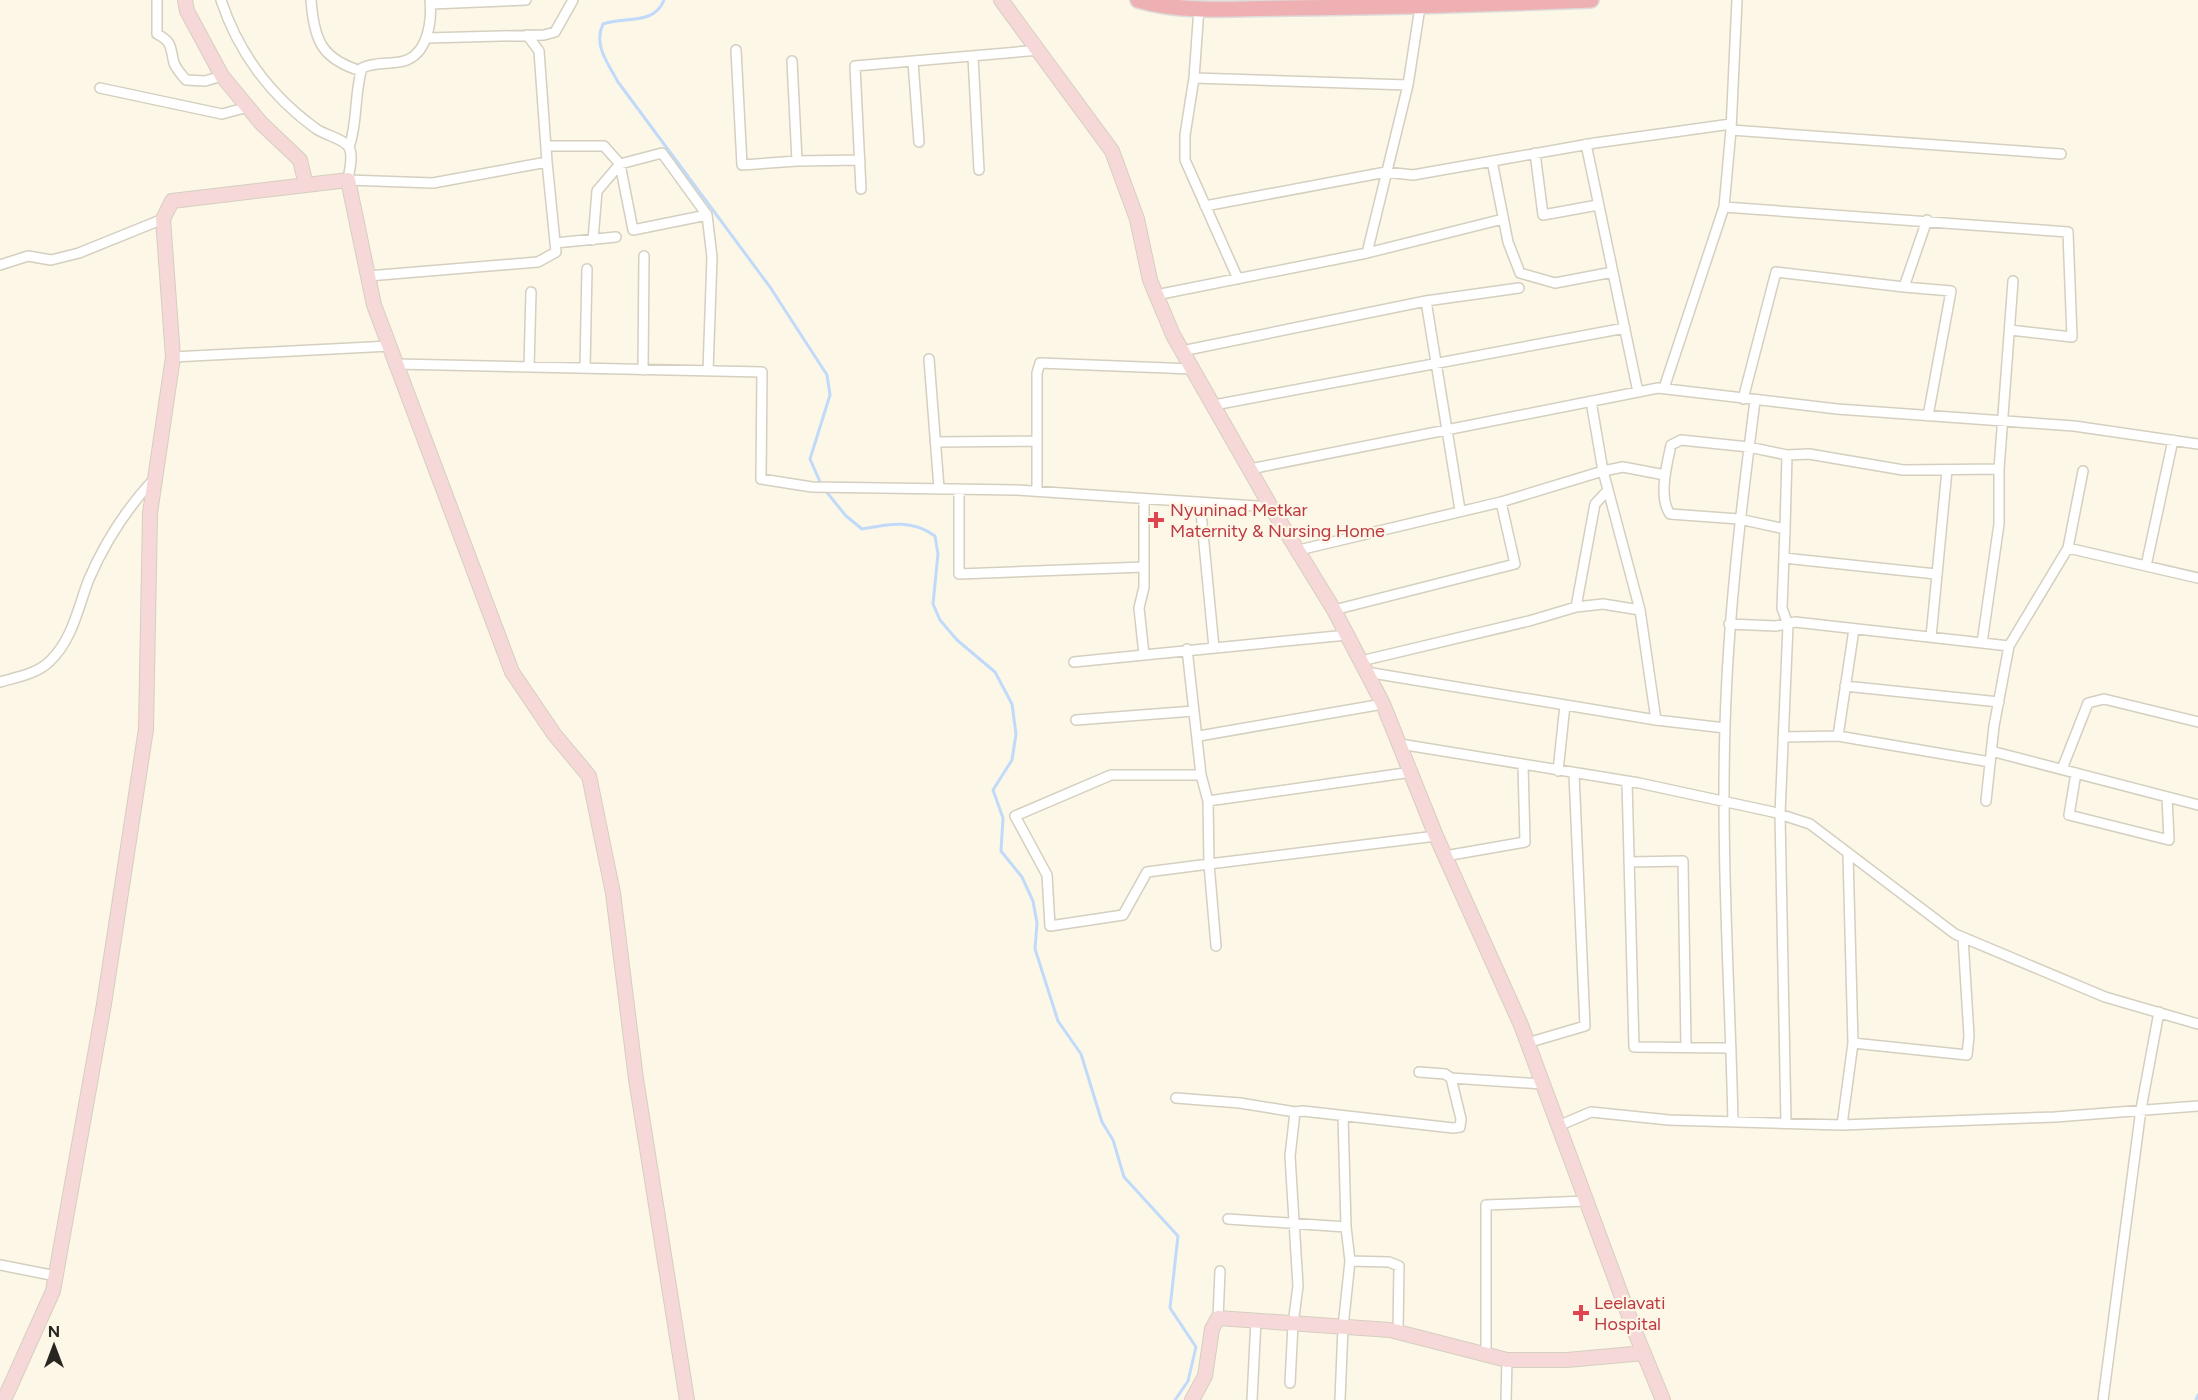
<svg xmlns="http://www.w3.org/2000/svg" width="2198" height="1400" font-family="Figtree,sans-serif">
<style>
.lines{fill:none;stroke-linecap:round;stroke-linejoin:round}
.stream{stroke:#c1dafa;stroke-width:3}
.street-casing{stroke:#d4cfbf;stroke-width:12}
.secondary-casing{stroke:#d4cfbf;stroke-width:16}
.primary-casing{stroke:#dddcdb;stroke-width:18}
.street{stroke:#fff;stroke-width:9}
.secondary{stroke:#f7d8d9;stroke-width:14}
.primary{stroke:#eeb0b3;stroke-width:15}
.health-dot{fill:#e0444e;stroke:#fcf7e7;stroke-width:2}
.labels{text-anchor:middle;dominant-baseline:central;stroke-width:4.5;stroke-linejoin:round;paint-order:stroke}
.health-label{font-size:18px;fill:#be3a42;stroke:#fcf7e7;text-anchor:start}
</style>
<rect width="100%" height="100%" fill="#fcf7e7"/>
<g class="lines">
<path class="stream" d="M664,0C654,26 624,16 603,24C593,45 608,63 618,82L770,287L827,375L830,395L810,459L821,484
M825,490L846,516L862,529C889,524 912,519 935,536L938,554L933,604L940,620L957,640L995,672L1012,704L1016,734L1012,760L993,790L1003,818L1001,851L1022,877L1033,901L1037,923L1035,949L1058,1021L1081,1054L1102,1122L1113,1140L1124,1177L1178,1236L1170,1308L1196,1347L1188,1381L1175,1400
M2196,1400L2198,1395"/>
<defs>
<path id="street" d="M157,0V34C173,42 170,48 174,63C176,69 182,75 186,80L205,81L222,76
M221,0C238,52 271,96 315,128C324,135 339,137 347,145C355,152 349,171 348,180L433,183L547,162L539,51L527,35
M311,0C314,41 322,59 361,71
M431,4L526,0
M1199,8L1194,78L1185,135V160L1238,279
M427,38L544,35L555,32L573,0
M736,50L742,165L797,161
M973,57L979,170
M792,61L797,161L860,160
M913,62L919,142
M1194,78L1408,85
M100,88L222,114L248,107
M1731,130L2061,154
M1586,144L1638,392
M546,146H604L620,164L633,230L707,215
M349,147C358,122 354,94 362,68C376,61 390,65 404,61C428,54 432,21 430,0
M1535,153L1543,215L1598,205
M1492,161L1508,242L1520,273L1555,283L1613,272
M861,189L855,66L1040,50
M1205,206L1386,172L1413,175L1595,143L1731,124
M1724,207L2068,232L2072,337L2010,330
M593,240L597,191L620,164L662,153L707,215L712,257L708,371
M555,243L616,237
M1367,253L1503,219
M0,265L28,256L51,260L79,253L163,219
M368,276L538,262L556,252L547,162
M1904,287L1951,291L1928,416
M1156,295L1367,253L1408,85L1420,7
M1426,301L1460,510
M1182,351L1426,301L1519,288
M173,357L390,346
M929,359L939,488
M397,364L762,372L761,479L812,487L1017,490L1271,507
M529,367L531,292
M585,368L587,269
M643,370L644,256
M1664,388L1724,207L1731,130L1737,0
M1743,399L1776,272L1904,287L1927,220
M1591,401L1603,471L1623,467L1665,475
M1214,405L1625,328
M935,442L1036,441
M1787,455L1809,454L1903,470L1999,469
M1250,469L1658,388L1837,409L2074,426L2198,444
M959,489V574L1144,567
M1037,491V373L1040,363L1193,369
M1144,499V587L1139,608L1144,655L1347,635
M1200,502L1214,648
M1785,529L1787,455L1749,447L1681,440L1671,445C1667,464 1658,497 1670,514L1739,519L1785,529L1782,608L1788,625L1780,814L1786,1123
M2068,548L2083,471
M1299,550L1501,502L1603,471L1640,610L1656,720
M1784,558L1936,574
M2146,566L2173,440
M1576,607L1595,504L1608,490
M1334,610L1515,564L1501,502
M1729,624L1776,626L1795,622L2009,646
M1931,637L1947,470
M1982,643L1999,524V469L2013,281
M1187,649L1201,775L1208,801L1412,772
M1361,661L1529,621L1576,607L1603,604L1640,610
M1074,662L1144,655
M1366,672L1656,720L1725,728
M0,682C17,677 37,674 50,661C73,639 78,607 89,579C105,542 127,508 154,479
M1845,686L1999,702
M1076,720L1194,711
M1199,736L1383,704
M1838,736L1854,629
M1783,737L1838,736L1990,762
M1400,744L1639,783L1773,812L1810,824L1955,934L2105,997L2198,1024
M1991,751L2198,805
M2062,769L2088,703L2104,699L2198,722
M1558,771L1565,705
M2076,773L2069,815L2169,840L2167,797
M1201,775H1111L1015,816L1047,875L1050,926L1123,915L1147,872L1209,864L1216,946
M1627,781L1634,1047L1731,1048
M1208,801L1209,864L1436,836
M1986,801L1994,726L2009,646L2068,548L2198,578
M1445,856L1525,842L1523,765
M1629,862L1683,861L1686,1047
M1527,1043L1585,1026L1574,774
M1853,1043L1967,1055L1969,1036L1963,938
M1419,1072L1445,1074L1451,1078L1542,1084
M1176,1098L1240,1103L1295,1112L1303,1111L1453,1128L1460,1127L1461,1119L1451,1078
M1733,1122C1730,990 1721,858 1725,726C1728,617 1741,509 1755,401
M1842,1125L1853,1043L1848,855
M1558,1126L1591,1112L1669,1120L1842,1125L2055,1117L2198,1106
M1228,1219L1346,1227
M1350,1261L1389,1262L1399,1266L1398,1332
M0,1265L56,1276
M1218,1318L1220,1271
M1486,1355V1205L1586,1201
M1290,1383L1293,1324L1298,1286L1290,1156L1295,1112
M1252,1400L1256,1320
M1340,1400L1343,1327L1350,1261L1346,1227L1343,1116
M1506,1400L1507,1360
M2103,1400L2141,1109L2159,1012"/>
<path id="secondary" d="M185,0L187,11L222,76L261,123L300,160L306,185
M1001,0L1112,151L1137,219L1150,280L1173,335L1271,507L1334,610L1383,704L1436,836L1521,1025L1635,1332L1663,1400
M4,1400L53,1291L104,1004L146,729L150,513L173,357L163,219L172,201L348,180L374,305L512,672L554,734L589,776L613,893L636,1079L687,1400
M1192,1400L1205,1376L1212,1329L1218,1318L1390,1330L1507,1360H1567L1644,1353"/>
<path id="primary" d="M1138,0C1185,14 1240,8 1289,8C1390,7 1490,4 1591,0"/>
</defs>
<use href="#street" class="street-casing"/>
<use href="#secondary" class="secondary-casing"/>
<use href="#primary" class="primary-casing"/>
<use href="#street" class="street"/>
<use href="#secondary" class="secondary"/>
<use href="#primary" class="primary"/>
</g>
<g class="health-dot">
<path d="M1153 511h6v6h6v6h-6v6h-6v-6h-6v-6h6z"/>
<path d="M1578 1304h6v6h6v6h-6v6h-6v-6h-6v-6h6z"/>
</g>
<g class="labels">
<g class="health-label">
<text x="1170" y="510">Nyuninad Metkar<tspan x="1170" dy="21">Maternity &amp; Nursing Home</tspan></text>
<text x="1594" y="1303">Leelavati<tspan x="1594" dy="21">Hospital</tspan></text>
</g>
</g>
<g transform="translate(54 1346)" stroke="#fcf7e7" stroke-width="4.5" paint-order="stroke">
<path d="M0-4.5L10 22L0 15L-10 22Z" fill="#282620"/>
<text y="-9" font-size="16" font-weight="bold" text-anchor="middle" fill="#282620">N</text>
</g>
</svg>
